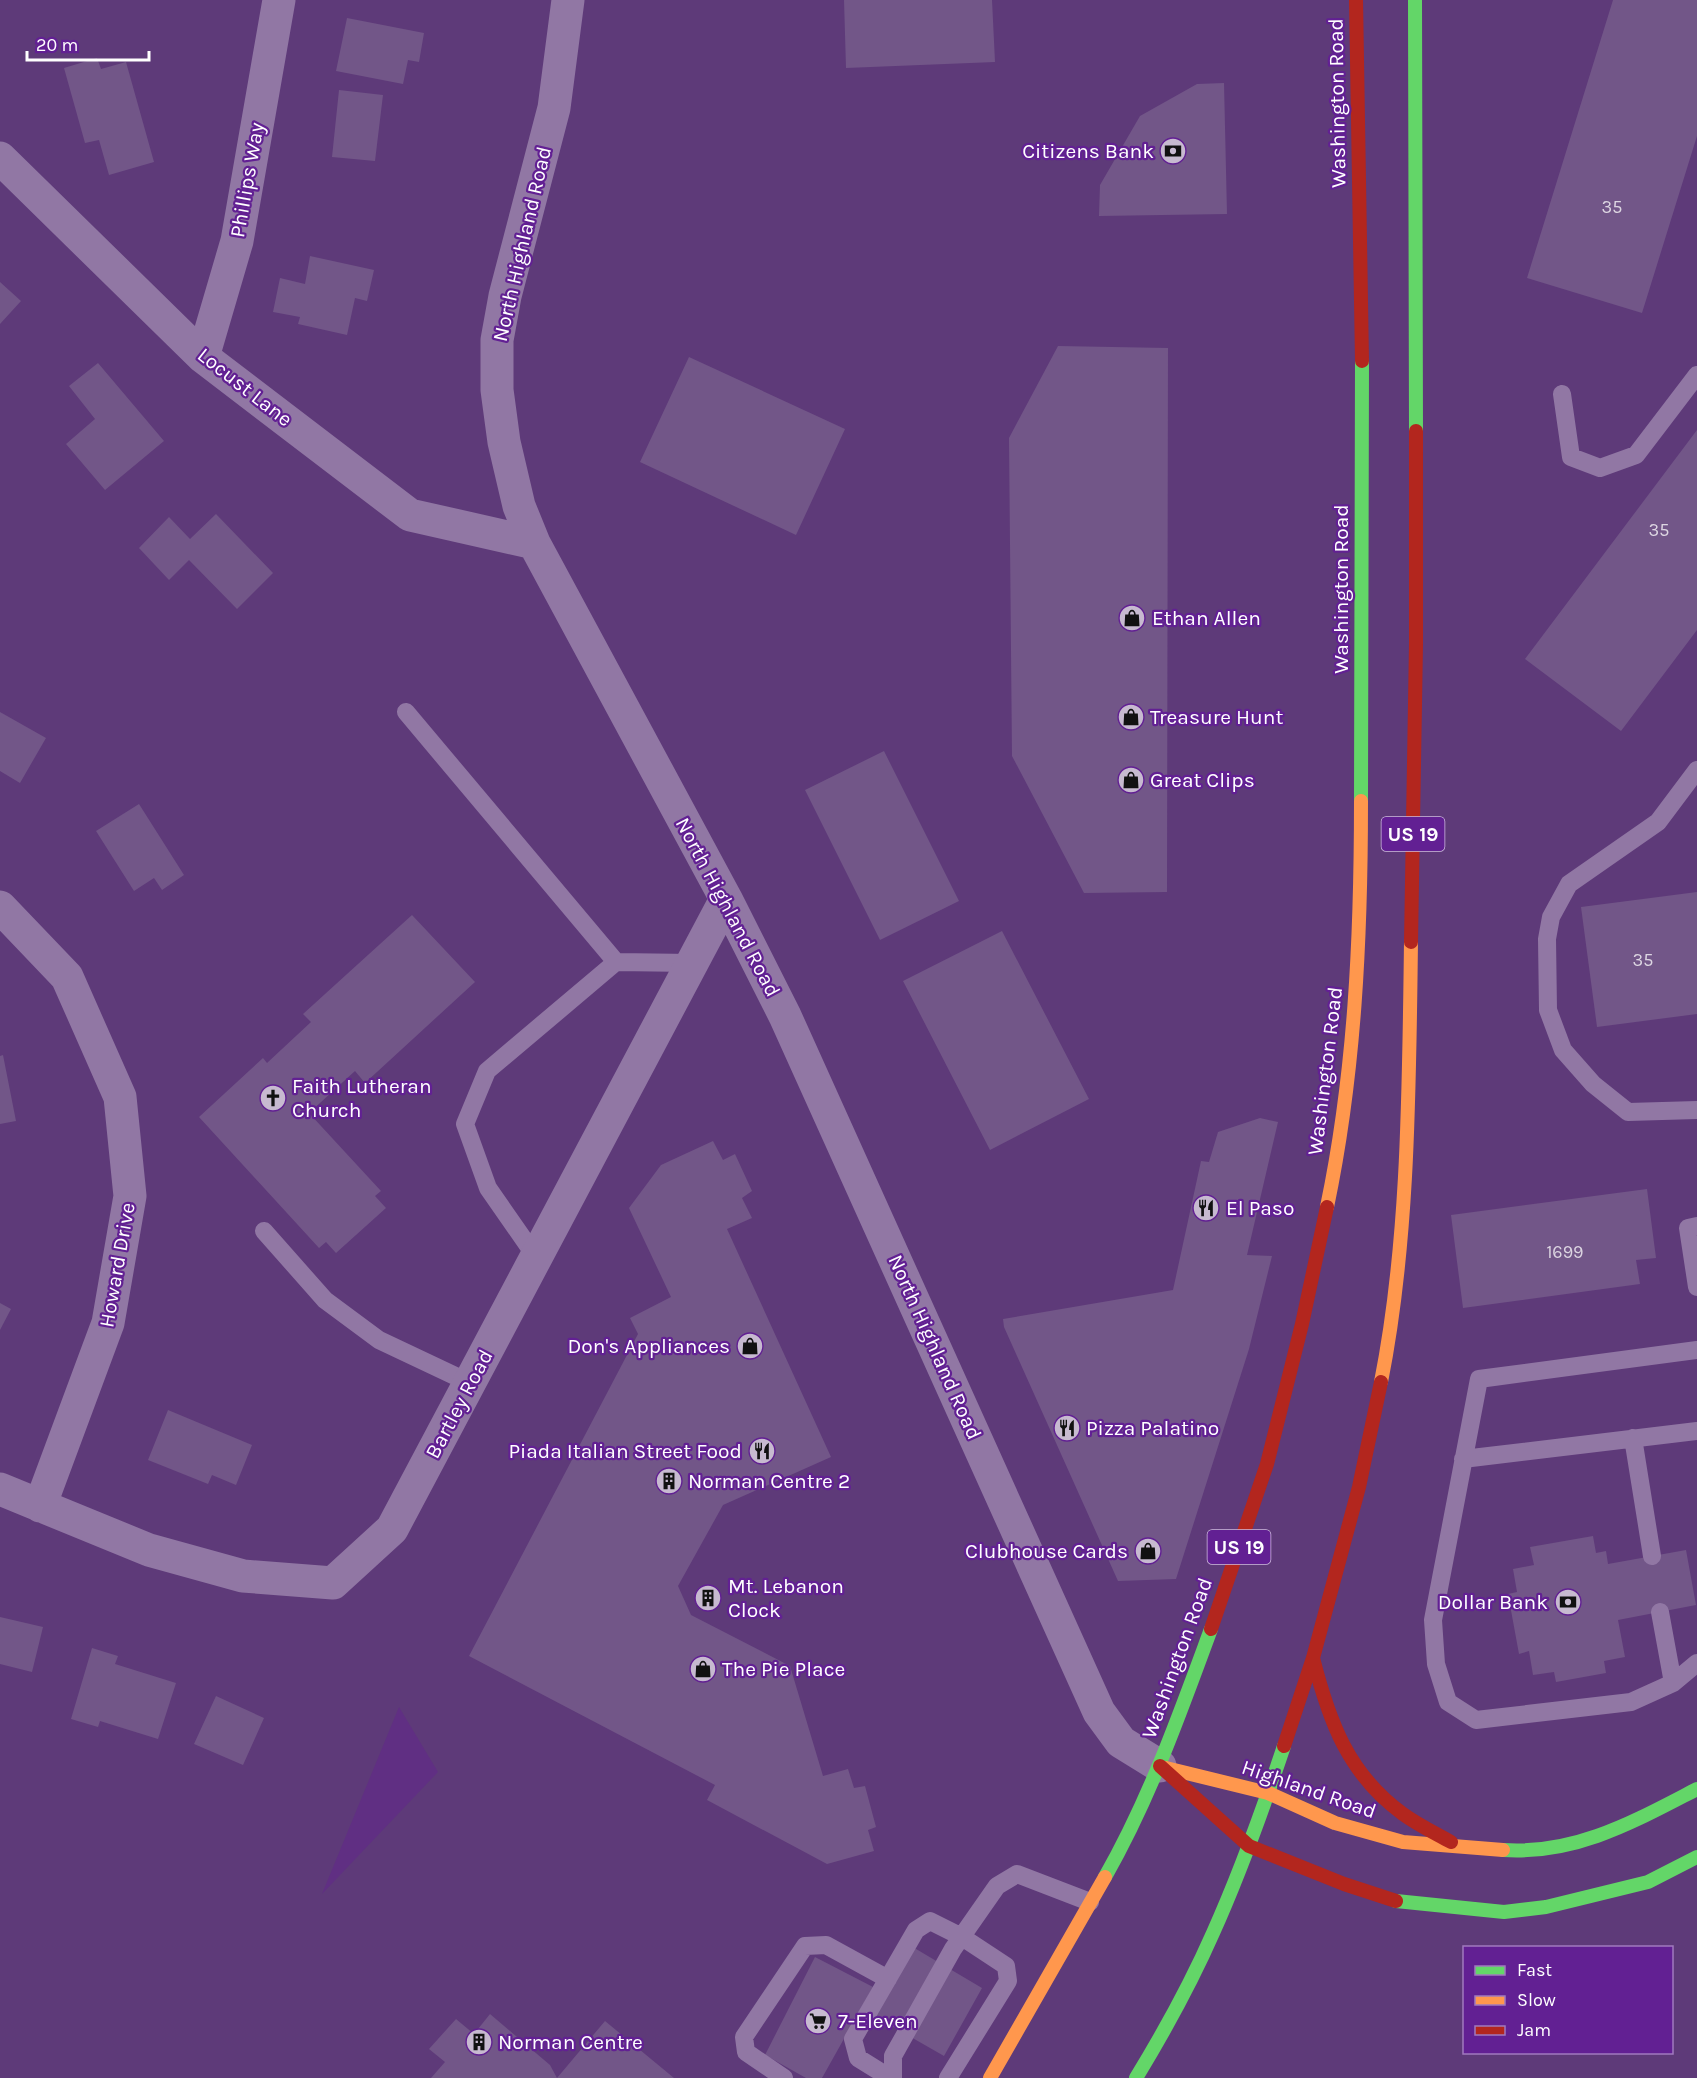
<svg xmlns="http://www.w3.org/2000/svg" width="1697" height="2078" font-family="Karla,sans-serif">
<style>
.water{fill:#602f83}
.building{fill:#725688}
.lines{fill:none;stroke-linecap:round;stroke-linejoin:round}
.lane{stroke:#9177a4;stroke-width:18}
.street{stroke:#9177a4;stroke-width:33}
.fast{stroke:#63d668;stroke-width:14}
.slow{stroke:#ff974d;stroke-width:14}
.jam{stroke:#b3261e;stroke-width:14}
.labels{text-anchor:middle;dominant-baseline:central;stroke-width:4.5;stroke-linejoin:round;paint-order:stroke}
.number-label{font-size:18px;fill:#dcd5e1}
.shield{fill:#622093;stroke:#d0bcdf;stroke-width:1.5}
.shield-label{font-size:20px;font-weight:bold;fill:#fff}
.street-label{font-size:21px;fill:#fff;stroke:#622093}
.poi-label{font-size:21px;fill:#fff;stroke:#622093;text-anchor:start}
</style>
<rect width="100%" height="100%" fill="#5e3a79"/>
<path class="water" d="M399,1707L438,1772L322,1894Z"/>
<path class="building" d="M844,0H992L995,62L846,68Z
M1613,0H1697V136L1642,313L1527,278Z
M347,18L424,33L419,62L408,60L403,84L336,71Z
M97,58L101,69L126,62L154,162L109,175L99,140L85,143L64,68Z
M1224,83L1227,214L1099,216L1100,185L1140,116L1197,84Z
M339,90L383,95L375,161L332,157Z
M310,256L374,270L367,301L355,298L347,335L298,324L300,317L273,312L280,278L305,284Z
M0,282L21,301L0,324Z
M1058,346L1168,348L1167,892L1084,893L1012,756L1009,438Z
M689,357L845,429L796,535L640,462Z
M98,363L164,441L105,490L66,444L95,419L69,386Z
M1697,430V630L1621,731L1525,659Z
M216,514L273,573L237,609L189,560L169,580L139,548L169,517L190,539Z
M0,712L46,738L20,783L0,771Z
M884,751L959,901L880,940L805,790Z
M139,804L184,875L162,890L154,878L134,891L96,831Z
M1697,892V1014L1597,1027L1581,907Z
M412,915L475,982L365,1083L355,1071L309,1113L381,1191L375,1196L386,1208L336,1253L326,1242L319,1248L199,1117L263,1058L267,1063L311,1022L303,1014Z
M1002,931L1089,1099L990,1150L903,981Z
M3,1055L16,1121L0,1124V1056Z
M1260,1118L1278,1122L1247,1255L1272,1256L1249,1349L1176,1579L1118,1581L1004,1327L1003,1319L1173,1290L1201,1161L1209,1162L1218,1132Z
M713,1141L723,1160L735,1154L752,1191L742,1198L752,1218L727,1229L831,1457L723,1505L678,1586L691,1615L790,1666L823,1776L848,1769L854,1788L865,1786L876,1827L868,1830L874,1851L827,1864L707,1800L715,1785L469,1656L638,1334L630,1318L671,1297L629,1208L661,1165Z
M1647,1189L1656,1258L1636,1260L1640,1284L1463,1308L1451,1215Z
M0,1303L11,1309L0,1330Z
M168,1410L252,1445L236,1485L212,1475L208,1484L148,1460Z
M1593,1536L1596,1553L1606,1551L1608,1564L1686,1550L1696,1605L1618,1620L1625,1657L1604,1661L1606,1673L1556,1682L1554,1672L1533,1675L1529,1651L1519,1654L1508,1594L1517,1592L1513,1569L1534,1565L1530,1547Z
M0,1617L43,1627L32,1672L0,1664Z
M92,1648L118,1656L115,1664L176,1683L158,1739L100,1721L98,1727L71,1719Z
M216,1696L264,1718L243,1765L194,1744Z
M911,1946L982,1988L944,2056L874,2016Z
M815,1957L873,1987L822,2078H806L765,2055Z
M490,2014L550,2065L557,2078L605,2021L674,2078H431L445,2062L429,2049L456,2019L474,2034Z"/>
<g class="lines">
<path class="lane" d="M1562,394L1571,457L1600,468L1636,455L1697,375
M406,712L616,962
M1697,770L1658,822L1569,884L1551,917L1547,939L1548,1010L1563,1050L1593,1084L1628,1112L1697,1110
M1697,1226L1688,1228L1697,1287
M264,1231L325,1300L379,1340L470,1383
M536,1257L488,1188L465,1124L487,1071L616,962L692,963
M1697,1350L1479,1379L1433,1620L1436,1664L1448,1702L1476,1720L1631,1702L1673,1683L1697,1663
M1633,1438L1652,1556
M1463,1459L1697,1431
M1660,1612L1673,1683
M784,2078L746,2052L744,2037L805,1946L826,1945L888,1979
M890,2078L858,2058L853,2039L916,1930L930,1921L962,1937L1006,1966L1008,1981L948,2078
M893,2078V2056L953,1949L997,1886L1017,1874L1090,1902"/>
<path class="street" d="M568,0L554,108L505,296L497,340V390L504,442L519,506L534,543L726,899L785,1016L1099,1712L1121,1742L1160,1766
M0,158L203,357L410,515L534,543
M203,357L237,241L279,0
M0,907L67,977L120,1097L130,1196L108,1323L40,1506
M0,1489L149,1550L243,1576L333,1583L392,1529L726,899"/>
<path class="fast" d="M1415,0L1416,431
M1361,801L1362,361
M1503,1850C1576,1855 1635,1821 1697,1789
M1105,1877C1150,1798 1180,1713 1211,1629
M1396,1901L1504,1912L1546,1907L1648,1882L1697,1857
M1136,2078C1164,2032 1191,1983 1213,1933C1240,1873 1263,1809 1284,1746"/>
<path class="slow" d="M1327,1207C1355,1073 1361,937 1361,801
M1381,1382C1409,1241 1409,1085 1411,942
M1166,1768L1268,1793L1335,1823L1403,1842L1503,1850
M990,2078L1105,1877"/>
<path class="jam" d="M1356,0L1362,361
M1411,942L1416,644V431
M1211,1629L1267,1464L1302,1324L1327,1207
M1313,1658C1329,1721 1348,1774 1403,1814C1418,1825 1435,1833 1451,1842
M1284,1746L1313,1658L1359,1487L1381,1382
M1160,1766L1249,1846L1344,1884L1396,1901"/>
</g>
<defs>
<symbol id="bank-disc" viewBox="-11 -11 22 22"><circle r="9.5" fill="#c7bad0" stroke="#622093"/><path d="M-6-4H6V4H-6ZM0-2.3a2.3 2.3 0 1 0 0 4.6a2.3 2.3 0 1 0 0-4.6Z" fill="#111"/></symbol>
<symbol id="shop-disc" viewBox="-11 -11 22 22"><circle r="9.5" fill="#c7bad0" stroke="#622093"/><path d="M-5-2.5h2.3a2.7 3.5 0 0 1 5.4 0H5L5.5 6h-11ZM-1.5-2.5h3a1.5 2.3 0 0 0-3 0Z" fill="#111"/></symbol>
<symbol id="church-disc" viewBox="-11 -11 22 22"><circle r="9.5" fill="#c7bad0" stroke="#622093"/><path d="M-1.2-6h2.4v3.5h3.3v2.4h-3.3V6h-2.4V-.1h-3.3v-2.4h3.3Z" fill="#111"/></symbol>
<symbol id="restaurant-disc" viewBox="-11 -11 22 22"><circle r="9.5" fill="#c7bad0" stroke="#622093"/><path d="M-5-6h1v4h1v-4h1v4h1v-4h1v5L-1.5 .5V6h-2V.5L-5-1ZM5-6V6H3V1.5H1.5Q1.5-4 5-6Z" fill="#111"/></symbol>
<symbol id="building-disc" viewBox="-11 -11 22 22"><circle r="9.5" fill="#c7bad0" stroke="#622093"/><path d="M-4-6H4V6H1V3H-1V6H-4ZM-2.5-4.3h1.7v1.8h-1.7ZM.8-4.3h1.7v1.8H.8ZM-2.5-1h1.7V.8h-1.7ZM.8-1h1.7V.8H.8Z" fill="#111"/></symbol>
<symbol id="supermarket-disc" viewBox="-11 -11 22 22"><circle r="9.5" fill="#c7bad0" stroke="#622093"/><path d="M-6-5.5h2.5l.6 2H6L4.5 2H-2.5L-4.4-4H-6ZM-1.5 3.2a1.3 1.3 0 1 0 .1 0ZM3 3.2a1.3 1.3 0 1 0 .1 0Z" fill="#111"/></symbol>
</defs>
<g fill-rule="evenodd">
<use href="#bank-disc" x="1158" y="136" width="30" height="30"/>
<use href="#shop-disc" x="1117" y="603" width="30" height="30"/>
<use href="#shop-disc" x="1116" y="702" width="30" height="30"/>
<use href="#shop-disc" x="1116" y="765" width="30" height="30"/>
<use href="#church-disc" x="258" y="1083" width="30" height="30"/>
<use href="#restaurant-disc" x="1191" y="1193" width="30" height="30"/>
<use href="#shop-disc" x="735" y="1331" width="30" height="30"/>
<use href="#restaurant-disc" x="1052" y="1413" width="30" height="30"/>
<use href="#restaurant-disc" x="747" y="1436" width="30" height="30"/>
<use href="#building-disc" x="654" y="1466" width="30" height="30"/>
<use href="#shop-disc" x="1133" y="1536" width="30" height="30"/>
<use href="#building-disc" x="693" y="1583" width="30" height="30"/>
<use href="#bank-disc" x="1553" y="1587" width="30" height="30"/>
<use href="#shop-disc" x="688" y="1654" width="30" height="30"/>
<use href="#supermarket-disc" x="803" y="2006" width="30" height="30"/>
<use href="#building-disc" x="464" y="2027" width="30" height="30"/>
</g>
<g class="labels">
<g class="number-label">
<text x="1612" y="207">35</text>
<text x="1659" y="530">35</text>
<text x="1643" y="960">35</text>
<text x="1565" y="1252">1699</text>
</g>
<g class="shield">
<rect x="1381.5" y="817" width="63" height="34" rx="4.5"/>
<rect x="1207.5" y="1530" width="63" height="34" rx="4.5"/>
</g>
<g class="shield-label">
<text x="1413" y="834">US 19</text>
<text x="1239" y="1547">US 19</text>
</g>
<g class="street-label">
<text transform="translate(1337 103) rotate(-91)">Washington Road</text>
<text transform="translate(247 180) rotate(-80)">Phillips Way</text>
<text transform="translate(522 244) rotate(-77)">North Highland Road</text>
<text transform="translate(245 387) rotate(38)">Locust Lane</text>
<text transform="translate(1341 589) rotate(-90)">Washington Road</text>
<text transform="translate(728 907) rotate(62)">North Highland Road</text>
<text transform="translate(1325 1071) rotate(-83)">Washington Road</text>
<text transform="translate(117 1265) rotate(-80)">Howard Drive</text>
<text transform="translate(935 1347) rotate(66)">North Highland Road</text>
<text transform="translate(459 1404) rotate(-62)">Bartley Road</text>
<text transform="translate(1177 1658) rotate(-70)">Washington Road</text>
<text transform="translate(1309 1789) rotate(19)">Highland Road</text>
</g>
<g class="poi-label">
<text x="1154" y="151" text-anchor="end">Citizens Bank</text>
<text x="1152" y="618">Ethan Allen</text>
<text x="1150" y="717">Treasure Hunt</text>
<text x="1150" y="780">Great Clips</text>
<text x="292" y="1086">Faith Lutheran<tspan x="292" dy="24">Church</tspan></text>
<text x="1226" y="1208">El Paso</text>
<text x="730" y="1346" text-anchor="end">Don's Appliances</text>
<text x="1086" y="1428">Pizza Palatino</text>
<text x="742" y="1451" text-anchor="end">Piada Italian Street Food</text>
<text x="688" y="1481">Norman Centre 2</text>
<text x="1128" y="1551" text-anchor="end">Clubhouse Cards</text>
<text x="728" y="1586">Mt. Lebanon<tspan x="728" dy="24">Clock</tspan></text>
<text x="1548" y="1602" text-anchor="end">Dollar Bank</text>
<text x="722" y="1669">The Pie Place</text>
<text x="838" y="2021">7-Eleven</text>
<text x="498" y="2042">Norman Centre</text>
</g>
</g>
<rect x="1463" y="1946" width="210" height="108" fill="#622093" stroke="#a179be" stroke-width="1.5"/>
<rect x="1475" y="1966" width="30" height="9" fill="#63d668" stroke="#a179be" stroke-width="1.5"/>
<text x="1517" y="1976" font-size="18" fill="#ffffff">Fast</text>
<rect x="1475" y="1996" width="30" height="9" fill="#ff974d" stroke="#a179be" stroke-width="1.5"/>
<text x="1517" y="2006" font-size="18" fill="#ffffff">Slow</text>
<rect x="1475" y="2026" width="30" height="9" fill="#b3261e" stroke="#a179be" stroke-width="1.5"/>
<text x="1517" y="2036" font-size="18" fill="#ffffff">Jam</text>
<path d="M27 51v9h122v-9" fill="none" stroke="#ffffff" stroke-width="3"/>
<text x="36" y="51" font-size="18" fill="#ffffff" stroke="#622093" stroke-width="4.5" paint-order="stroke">20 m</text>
</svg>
